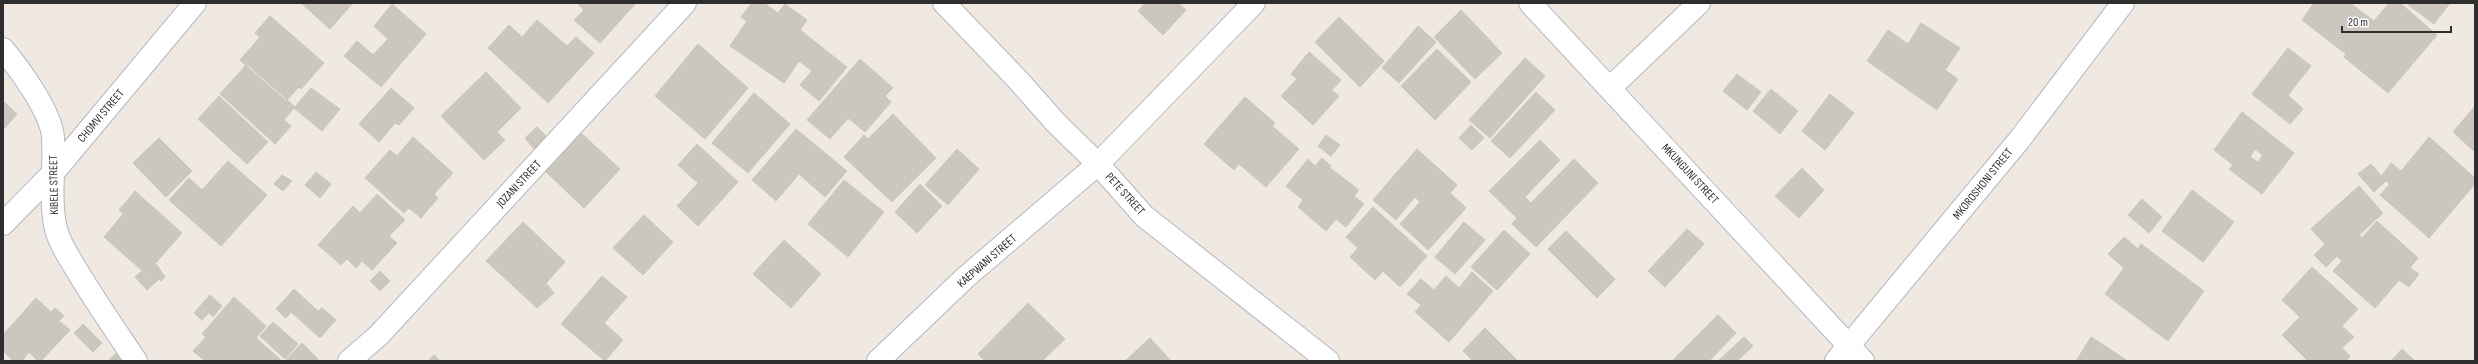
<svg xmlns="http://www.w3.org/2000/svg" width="2478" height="364" font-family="'Sofia Sans Condensed',sans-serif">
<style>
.building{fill:#cbc7bf;stroke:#cbc5ba;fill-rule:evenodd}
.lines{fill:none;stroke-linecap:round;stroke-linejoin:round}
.street-casing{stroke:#b4b7c1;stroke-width:24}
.secondary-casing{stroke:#b4b7c1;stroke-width:24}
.street{stroke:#fff;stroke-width:22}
.secondary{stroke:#fff;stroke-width:22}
.labels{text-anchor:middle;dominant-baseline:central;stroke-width:3.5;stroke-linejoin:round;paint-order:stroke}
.street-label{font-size:12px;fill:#2e2e2e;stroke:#fff}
</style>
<rect width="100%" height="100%" fill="#efe9e1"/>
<path class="building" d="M301,3H353L330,29Z
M577,3H636L600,43L574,20L584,10Z
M752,3H764L778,13L785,4L807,20L800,30L847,67L819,101L800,85L812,71L799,61L784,83L730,46L747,21L741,17Z
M1145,3H1178L1186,10L1163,35L1138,11Z
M2314,3H2350L2374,21L2389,3H2400L2437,35L2388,93L2344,57L2346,54L2302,20Z
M2406,3H2450L2434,24Z
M392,4L426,34L381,87L344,56L357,41L373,55L388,39L374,26Z
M1461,10L1502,53L1475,79L1434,37Z
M270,16L324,63L301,89L299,87L286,101L240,60L260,37L255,33Z
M1339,17L1384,61L1360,87L1315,42Z
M537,20L567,46L576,37L594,53L548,103L488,48L509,25L522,37Z
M1921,23L1960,48L1945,70L1958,79L1937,110L1867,61L1888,30L1908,44Z
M1418,26L1436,42L1399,83L1382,68Z
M698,44L748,88L705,139L655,96Z
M2288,48L2311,66L2288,95L2303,109L2290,124L2252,94Z
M1437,49L1471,82L1435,120L1401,86Z
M1309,52L1341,80L1332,90L1339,96L1313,125L1281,96L1297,79L1291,74Z
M1525,58L1545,76L1490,138L1469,120Z
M860,59L893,88L885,96L891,102L865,132L848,118L830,139L807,120Z
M247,64L295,107L284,120L291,126L275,144L220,94Z
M486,72L521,108L497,132L505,140L484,160L441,116Z
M1737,74L1761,92L1747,110L1723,91Z
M311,88L340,109L322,131L294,108Z
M391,88L414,108L399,125L395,123L379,142L359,124Z
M1771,89L1798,111L1780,134L1753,111Z
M1536,92L1555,110L1510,158L1491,141Z
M754,93L790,124L748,173L712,143Z
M1830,94L1854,113L1825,150L1802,131Z
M219,96L268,142L247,164L198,119Z
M1245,97L1275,123L1272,126L1299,149L1266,187L1239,164L1234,170L1204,144Z
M3,101L17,114L3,130Z
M2475,106V152L2453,132Z
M2242,112L2294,153L2262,194L2229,169L2233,165L2214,150ZM2255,149L2263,155L2258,162L2250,157Z
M893,114L936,158L892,202L844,157L864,135L868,139Z
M1471,125L1484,138L1472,150L1459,138Z
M537,127L548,138L535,150L525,138Z
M796,129L847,171L825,197L799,174L776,201L752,180Z
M580,132L620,169L584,208L544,170Z
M1326,135L1340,145L1331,156L1318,146Z
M413,137L453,173L434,194L438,198L421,218L409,208L404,213L365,178L390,150L397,156Z
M2429,137L2475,178V184L2429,238L2380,195L2390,184L2381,177L2391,163L2401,171Z
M159,138L192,171L166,197L133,163Z
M1540,140L1560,160L1525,197L1531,203L1574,159L1598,183L1536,247L1512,224L1517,218L1489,191Z
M697,144L738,182L698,226L677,206L698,183L678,165Z
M957,149L979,169L948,205L925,185Z
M1417,149L1457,185L1450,193L1466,208L1428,250L1400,224L1420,202L1415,197L1396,220L1373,200Z
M1322,158L1331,166L1330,168L1359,190L1354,196L1364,204L1346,227L1336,219L1326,231L1298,207L1303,200L1286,186L1308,159L1315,166Z
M228,161L267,195L221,246L169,200L189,178L202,190Z
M2371,164L2386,181L2374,192L2358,174Z
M1802,168L1824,190L1799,218L1775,196Z
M316,172L331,184L320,198L305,185Z
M282,175L292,181L283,191L274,184Z
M844,180L884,212L848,257L808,224Z
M920,184L942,206L917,233L895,212Z
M2359,186L2383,213L2359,235L2362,238L2377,221L2418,258L2410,268L2419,274L2409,287L2399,280L2375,308L2333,271L2342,261L2337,256L2326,267L2314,255L2325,244L2311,229Z
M2192,190L2234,222L2203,262L2162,231Z
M135,191L182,233L146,274L104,237L123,214L119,210Z
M377,194L405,220L389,236L397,243L372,270L362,261L356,268L347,259L341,265L318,245L353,206L360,213Z
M2142,199L2162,217L2149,233L2128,215Z
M1373,207L1427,256L1400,287L1383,271L1375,280L1350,257L1358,248L1346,237Z
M644,215L673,242L643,275L613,248Z
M523,222L565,262L546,283L554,293L537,308L486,261Z
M1464,222L1485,240L1455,274L1435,257Z
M1687,229L1704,244L1665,287L1648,271Z
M1504,230L1530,254L1497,290L1471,267Z
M1566,231L1615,279L1597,298L1548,249Z
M2124,237L2138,249L2141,244L2204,291L2168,341L2105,294L2124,268L2108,254Z
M784,240L821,274L791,308L753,274Z
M156,264L165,277L161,281L159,279L147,290L135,277L142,271L145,275Z
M2312,267L2358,309L2342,326L2354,337L2342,348L2350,356L2346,361H2308L2282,335L2300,317L2282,300Z
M380,271L390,281L380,291L370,281Z
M1472,272L1493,291L1449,342L1415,312L1421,305L1407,294L1421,279L1434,290L1446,276L1459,288Z
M602,276L627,297L604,323L623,340L605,361L561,324Z
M294,289L318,311L322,308L336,320L320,338L291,312L286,318L276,309Z
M210,295L222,306L213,317L209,313L202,320L194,313Z
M234,297L266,326L256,338L281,360L280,361H205L193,351L206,337L202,334Z
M36,298L51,312L55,308L64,316L59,321L70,330L41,361H38L29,352L22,361H13L3,351V335Z
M1028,303L1065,339L1042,361H985L978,354Z
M1718,315L1736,333L1709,361H1672Z
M273,322L298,344L285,359L260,336Z
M83,324L102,343L93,352L74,333Z
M1485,328L1518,361H1473L1463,351Z
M1744,337L1753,346L1737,361H1718Z
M2091,337L2128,361H2076Z
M1150,338L1171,361H1125Z
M302,343L318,359L316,361L286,360Z
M2402,349L2415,361H2391Z
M119,350L129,361H108Z
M434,355L440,361H428Z"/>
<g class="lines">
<defs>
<path id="street" d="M944,3L1018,80L1056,123L1098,164L1144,216L1328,361
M1530,3L1863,361
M3,49C19,68 52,113 53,138C55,168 49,199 56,229C59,243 69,257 76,269C95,301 116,331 136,361
M1610,88L1699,3
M3,224L53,173L195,3
M349,361L379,335L685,3
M878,361L966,277L1098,164L1254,3"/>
<path id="secondary" d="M1836,361L2020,139L2123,3"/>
</defs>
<use href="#street" class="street-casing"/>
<use href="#secondary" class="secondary-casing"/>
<use href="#street" class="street"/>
<use href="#secondary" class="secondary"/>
</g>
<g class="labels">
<g class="street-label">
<text transform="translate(101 116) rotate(-50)">CHOMVI STREET</text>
<text transform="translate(1690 174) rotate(47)">MKUNGUNI STREET</text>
<text transform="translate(519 184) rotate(-47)">JOZANI STREET</text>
<text transform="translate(1983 184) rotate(-51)">MKOROSHONI STREET</text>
<text transform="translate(54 185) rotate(-91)">KIBELE STREET</text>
<text transform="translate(1125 194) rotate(48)">PETE STREET</text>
<text transform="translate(987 261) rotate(-41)">KAEPWANI STREET</text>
</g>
</g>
<rect width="2478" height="364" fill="none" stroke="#2e2e2e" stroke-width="8"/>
<path d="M2342 26v6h109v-6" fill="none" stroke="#2e2e2e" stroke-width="2"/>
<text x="2348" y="26" font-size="12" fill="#2e2e2e" stroke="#ffffff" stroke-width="3" paint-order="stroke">20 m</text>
</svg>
